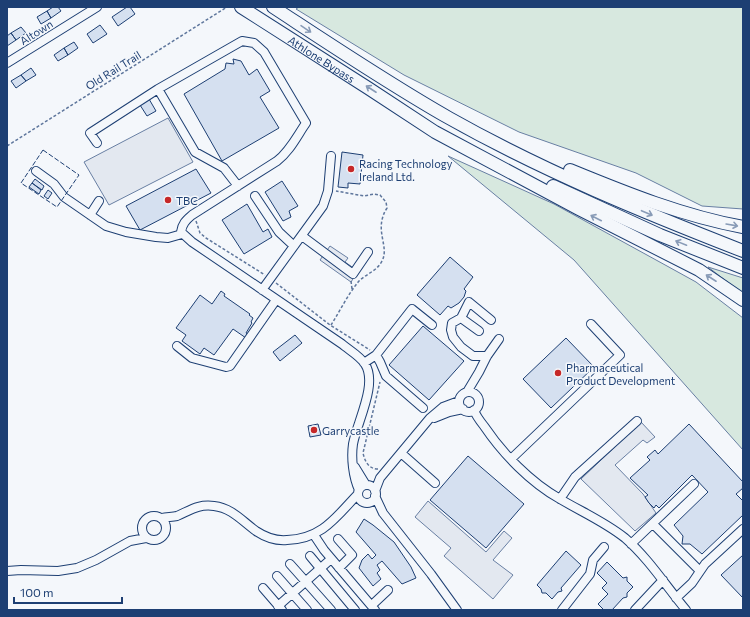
<svg xmlns="http://www.w3.org/2000/svg" width="750" height="617" font-family="Commissioner,sans-serif">
<style>
.green{fill:#d7e8df;stroke:#687fa3}
.parking{fill:#e3e8f0;stroke:#687fa3}
.building{fill:#d5e0f0;stroke:#1d3f73}
.lines{fill:none;stroke-linecap:round;stroke-linejoin:round}
.minor-casing{stroke:#1d3f73;stroke-width:10}
.highway-casing{stroke:#1d3f73;stroke-width:14}
.path{stroke:#5e769c;stroke-width:1.5;stroke-dasharray:3 2;stroke-linecap:butt}
.minor{stroke:#f4f7fb;stroke-width:8}
.highway{stroke:#f4f7fb;stroke-width:12}
.fence{stroke:#1d3f73;stroke-width:1;stroke-dasharray:5 2;stroke-linecap:butt}
.oneway{stroke:#889bb7}
.poi-dot{fill:#c62828;stroke:#f4f7fb;stroke-width:1.5}
.labels{text-anchor:middle;dominant-baseline:central;stroke-width:3;stroke-linejoin:round;paint-order:stroke}
.street-label{font-size:11px;fill:#1d3f73;stroke:#f4f7fb}
.poi-label{font-size:11px;fill:#1d3f73;stroke:#f4f7fb;text-anchor:start}
</style>
<rect width="100%" height="100%" fill="#f4f7fb"/>
<path class="green" d="M299,7H743V209L702,206L636,173L519,132L404,75L296,9Z
M448,156L554,204L667,266L696,282L743,318V450L574,260Z
M708,267L743,278V294Z"/>
<path class="parking" d="M168,118L193,162L109,205L84,162Z
M330,246L348,258L345,262L358,271L351,282L320,260Z
M641,422L655,437L647,443L643,440L615,465L643,494L656,513L635,531L581,479Z
M428,501L486,552L504,531L512,538L493,560L513,575L493,599L444,556L451,548L415,517Z"/>
<path class="building" d="M53,7H58L61,11L51,18L47,11Z
M127,7H130L135,14L118,26L112,17Z
M47,11L51,18L41,24L37,17Z
M100,25L107,34L93,43L87,34Z
M21,27L26,33L16,40L11,33Z
M11,33L16,40L7,46V36Z
M74,42L78,48L68,55L64,48Z
M64,48L68,55L58,61L54,55Z
M233,59L241,61L249,75L257,69L270,91L260,97L279,128L222,161L184,94L225,69L226,63L234,64Z
M31,68L36,75L26,81L21,75Z
M21,75L26,81L16,88L11,81Z
M149,99L156,111L147,116L140,105Z
M342,152L363,155L360,184L348,183V188L338,187Z
M196,169L211,193L140,230L126,206Z
M35,179L44,186L42,190L32,183Z
M282,181L298,206L289,211L291,217L283,221L265,192Z
M32,183L41,190L39,194L29,187Z
M48,190L52,193L48,199L44,196Z
M247,204L263,232L268,229L272,237L244,254L222,220Z
M450,257L473,277L464,289L466,291L464,297L459,303L451,308L448,306L440,315L417,295Z
M221,291L225,294L224,296L250,314L249,315L253,318L251,322L252,323L246,333L249,335L246,338L233,329L214,355L204,348L200,354L182,341L186,335L176,328L200,295L212,304Z
M423,326L464,361L429,400L389,365Z
M295,335L302,343L280,361L273,352Z
M566,338L594,367L551,408L523,379Z
M318,424L321,435L310,437L308,426Z
M689,424L743,482V488L736,494L743,501V515L702,554L690,544H682L683,536L674,525L708,492L692,475L659,508L656,505L654,508L649,503L645,497L648,495L630,478L650,460L647,457L655,450L658,454Z
M468,456L524,504L486,548L430,500Z
M364,519L373,525L394,542L411,567L416,578L402,584L382,561L377,565L380,570L377,573L381,579L373,586L359,568L362,560L368,554L372,559L376,555L356,532Z
M566,551L581,565L561,588L562,591L558,592L552,599L546,593H542L541,589L537,585Z
M743,555V598L721,575Z
M607,562L623,578L627,577V581L633,587L627,593V597L623,598L612,610H604L598,604L608,594L602,588L607,583L597,573Z"/>
<g class="lines">
<defs>
<path id="minor" d="M7,63L97,7
M97,143L90,133L158,89
M36,171L54,184L64,197L106,226L126,232L156,237L168,238L182,234
M238,186L224,168L195,152L158,89L242,41L254,43L264,52L306,123C297,136 290,151 277,161L192,215C186,220 182,224 181,232L192,242L342,344C349,350 360,356 365,364C378,384 357,422 353,444C351,458 353,477 359,490
M255,196L279,232L294,246
M90,215L99,201
M302,236L353,274L368,252
M262,290L323,206L328,191L331,156
M461,318L479,331
M177,346L192,358L226,367L230,366L276,300
M376,355L380,362L386,376L423,408
M487,356H473L461,347L453,337L451,330L452,323L461,318L469,302L491,320
M364,363L376,355L412,309L432,325
M467,392L479,372L487,356L499,339
M459 402a10 10 0 1 1 20 0a10 10 0 1 1-20 0Z
M474,410C476,416 480,421 484,426C503,454 530,482 560,499C582,512 605,522 625,538C649,559 666,586 686,610
M434,418L449,412L463,409
M401,453L435,483
M511,459L620,355L591,324
M355,467L366,485
M358 494a9 9 0 1 1 18 0a9 9 0 1 1-18 0Z
M375,491L380,478L430,418L443,407L459,401
M375,496L383,513L431,574L457,610
M560,499L575,477L637,421
M142 528a12 12 0 1 1 24 0a12 12 0 1 1-24 0Z
M162,518C166,517 172,517 177,516C191,510 198,504 214,506C232,508 242,521 256,531C265,537 276,541 287,540C322,539 336,517 358,494
M653,524L700,571
M314,535L324,550L375,610
M338,539L352,555L339,568
M631,544L694,484
M310,556L355,610
M290,564L331,610
M7,571L21,570L58,571L77,568L96,560L130,541L146,538
M277,576L307,610
M263,588L282,610
M676,598L692,583L705,564L743,529
M372,605L388,590
M278,606L331,559
M562,610L590,574L593,560L604,547
M635,610L663,580"/>
<g id="highway">
<path id="s1" d="M241,7L368,88L435,132L579,209L699,270L743,300"/>
<path d="M273,7C331,45 389,84 449,118C543,171 643,212 743,251"/>
<path d="M570,170C626,193 683,216 743,227"/>
<path d="M553,186L660,235L743,268"/>
</g>
</defs>
<use href="#minor" class="minor-casing"/>
<use href="#highway" class="highway-casing"/>
<path class="path" d="M7,146L227,7
M196,221L200,233L206,238L265,275
M351,281L352,289
M276,283L330,325L370,350
M331,325C340,311 348,294 359,281C366,274 377,271 382,261C390,246 373,230 387,208L386,202L380,195L374,194L364,196L336,191
M378,469C369,469 365,462 363,453L380,382"/>
<use href="#minor" class="minor"/>
<use href="#highway" class="highway"/>
<path class="fence" d="M43,150L79,175L57,207L21,183Z"/>
</g>
<defs><path id="oneway-shaft" d="M-6 0H5M1.5-3L5.5 0L1.5 3" fill="none" stroke-width="1.6" stroke-linecap="round" stroke-linejoin="round"/></defs>
<g class="oneway">
<use href="#oneway-shaft" transform="translate(306 29) rotate(34)"/>
<use href="#oneway-shaft" transform="translate(371 89) rotate(-147)"/>
<use href="#oneway-shaft" transform="translate(647 213) rotate(23)"/>
<use href="#oneway-shaft" transform="translate(596 218) rotate(-153)"/>
<use href="#oneway-shaft" transform="translate(732 225) rotate(10)"/>
<use href="#oneway-shaft" transform="translate(681 243) rotate(-158)"/>
<use href="#oneway-shaft" transform="translate(711 278) rotate(-147)"/>
</g>
<g class="poi-dot">
<circle cx="351" cy="169" r="4"/>
<circle cx="168" cy="200" r="4"/>
<circle cx="558" cy="373" r="4"/>
<circle cx="314" cy="430" r="4"/>
</g>
<g class="labels">
<g class="street-label">
<text transform="translate(36 32) rotate(-32)">Altown</text>
<text stroke="none"><textPath href="#s1" startOffset="96">Athlone Bypass</textPath></text>
<text transform="translate(113 70) rotate(-32)">Old Rail Trail</text>
</g>
<g class="poi-label">
<text x="359" y="163">Racing Technology<tspan x="359" dy="13">Ireland Ltd.</tspan></text>
<text x="176" y="200">TBC</text>
<text x="566" y="367">Pharmaceutical<tspan x="566" dy="13">Product Development</tspan></text>
<text x="322" y="430">Garrycastle</text>
</g>
</g>
<rect width="750" height="617" fill="none" stroke="#1d3f73" stroke-width="16"/>
<path d="M14 597v6h108v-6" fill="none" stroke="#1d3f73" stroke-width="2"/>
<text x="20" y="597" font-size="12" fill="#1d3f73" stroke="#f4f7fb" stroke-width="3" paint-order="stroke">100 m</text>
</svg>
